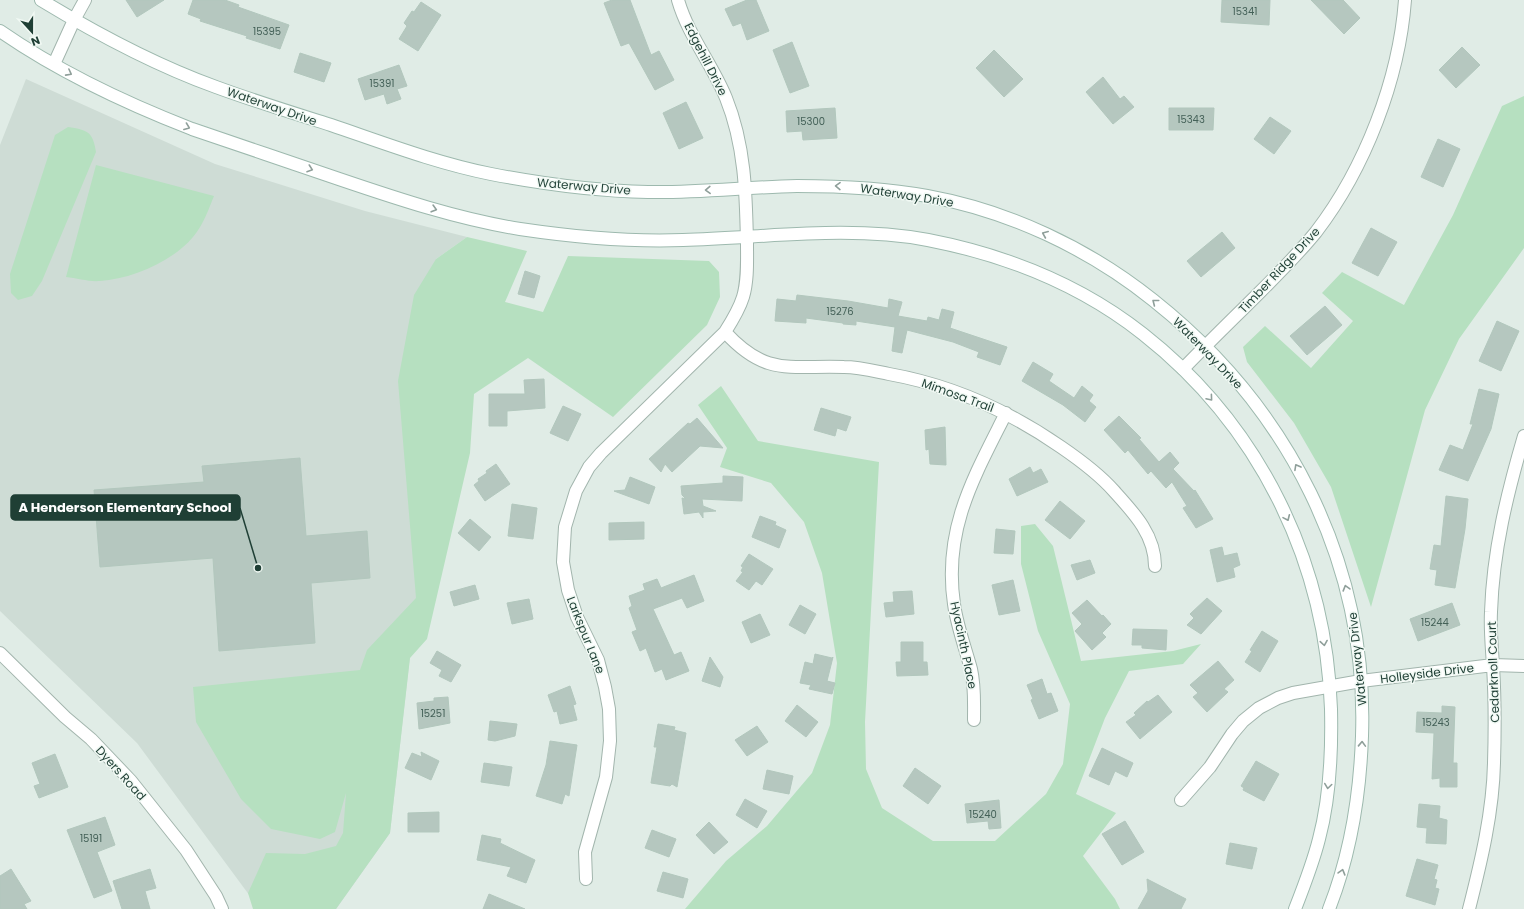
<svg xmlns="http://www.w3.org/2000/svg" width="1524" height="909" font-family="Poppins,sans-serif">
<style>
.built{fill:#cedcd5}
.green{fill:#b6e0c0}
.building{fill:#b5c7bf;stroke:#b2c7bd}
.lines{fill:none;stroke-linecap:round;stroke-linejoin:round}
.minor-casing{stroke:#a2b5ad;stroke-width:14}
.secondary-casing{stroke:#9db9ae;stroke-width:14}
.minor{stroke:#fff;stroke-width:12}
.secondary{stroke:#fff;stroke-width:12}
.oneway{stroke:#8f9f9a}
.labels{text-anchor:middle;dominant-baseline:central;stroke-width:3;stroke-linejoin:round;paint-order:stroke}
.number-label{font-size:10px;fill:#446158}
.street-label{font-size:12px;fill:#1f3f35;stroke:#f1f9f4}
.leader{fill:none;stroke:#1f3f35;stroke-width:1.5}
.callout-dot{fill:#1f3f35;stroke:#f1f9f4;stroke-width:1.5}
.callout{fill:#1f3f35;stroke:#1f3f35;stroke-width:1.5}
.callout-label{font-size:13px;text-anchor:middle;font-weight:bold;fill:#fff}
</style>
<rect width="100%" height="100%" fill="#e0ece6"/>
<path class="built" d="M26,79L215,164L365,211L467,237L436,259L423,541L390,833L336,909L258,907L137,743L0,611V145Z"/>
<path class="green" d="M1524,96V248L1459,339L1425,410L1371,607L1331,487L1294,423L1247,362L1243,347L1265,326L1311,368L1353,321L1322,293L1342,272L1404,305L1453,215L1502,106Z
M68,127C87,130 93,131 96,152L42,281L32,296L18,300L11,293L10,274L55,135Z
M96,165L214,196C208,211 203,225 193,237C172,262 131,279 100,281C89,282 77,278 66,277Z
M467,237L527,251L505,302L543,312L568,256L709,261L719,272L720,297L707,325L613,417L528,358L474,394L470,453L427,639L410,658L390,833L336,909H253L248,893L266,853L305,854L336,846L343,833L346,793L335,832L320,839L271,829L241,799L196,722L193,687L360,670L367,650L416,598L398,381L414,295L436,259Z
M721,386L758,441L879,462L865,722L866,769L882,808L933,841H995L1046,794L1063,764L1070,704L1038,631L1021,564V526L1035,524L1053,546L1081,661L1173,651L1201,644L1183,664L1129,671L1105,718L1076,794L1116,813L1083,856L1115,899L1120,909H685L726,861L767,826L812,773L830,725L837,663L822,573L804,522L771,483L720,467L727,448L698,405Z"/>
<path class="building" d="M126,0H164L137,17Z
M193,0H225L239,5L238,7L289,25L280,49L246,38L247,36L200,21L201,19L188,14Z
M612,0H630L651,55L659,51L674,80L655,90L629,43L621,46L604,3Z
M747,0H756L769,31L747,40L741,23L733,26L725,9Z
M1222,0H1270L1269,25L1221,22Z
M1311,0H1343L1360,18L1344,34Z
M421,2L441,15L418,51L399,39L407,26L404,23L412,11L414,12Z
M792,42L809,86L790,93L773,50Z
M1462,47L1480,65L1456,88L1439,70Z
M994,50L1023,79L1004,97L976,68Z
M300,53L331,63L324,82L294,72Z
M399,65L407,86L397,89L401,99L387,104L384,94L365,100L358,79Z
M1103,77L1120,99L1124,96L1134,107L1113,124L1086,92Z
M686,102L703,138L679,149L663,113Z
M835,108L837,138L803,140L802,131L787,132L786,111Z
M1169,108H1214L1213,130H1169Z
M1270,117L1291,131L1274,154L1254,139Z
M1438,139L1460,149L1443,187L1421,177Z
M1371,228L1397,242L1378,276L1352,263Z
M1222,232L1235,248L1201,277L1187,261Z
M525,271L540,276L534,298L518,294Z
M797,295L848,301L888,308L889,299L902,302L898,316L927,321L928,317L939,320L942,309L954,312L950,328L1007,347L1000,365L977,357L979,352L953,342L907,330L902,353L892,351L895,327L856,321V325L843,324V323L806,318V323L775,321L777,299L796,301Z
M1325,306L1342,325L1307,355L1290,336Z
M1497,321L1519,331L1501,371L1479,361Z
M1033,362L1053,374L1049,381L1074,398L1082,386L1093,395L1089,401L1096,407L1085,422L1063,405L1022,381Z
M544,379L545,408L507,411V426H489V394H525L524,380Z
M1479,389L1499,394L1491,429L1468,481L1439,470L1450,445L1463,450L1473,424H1470Z
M563,406L581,414L568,441L550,433Z
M821,408L851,417L846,431L837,428L835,436L814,430Z
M1119,416L1141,438L1139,439L1159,462L1170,452L1179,463L1173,469L1194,491L1195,490L1213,519L1196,528L1183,508L1187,506L1172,482L1166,488L1151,471L1148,474L1128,450L1125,453L1104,430Z
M697,418L723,448L700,446L672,472L665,464L661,472L649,459L688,423L690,424Z
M945,427L946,465L930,464L929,449L926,450L925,430Z
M300,458L306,536L367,531L370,578L311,583L315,643L219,651L213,558L100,567L94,490L204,482L202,466Z
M496,464L510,484L485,501L474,485L479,481L478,479L487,473L486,471Z
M1030,467L1033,473L1041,469L1048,482L1017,496L1009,479Z
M723,476L743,477L742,501L702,499L703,506L716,511L703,512V518L699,512L684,514L682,498L686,499L682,495L681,486L723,483Z
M630,477L655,487L649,504L614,491L625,490Z
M1446,496L1468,499L1465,529L1455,588L1435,585L1437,570L1430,569L1434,545L1441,546Z
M1060,501L1085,521L1070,539L1045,520Z
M512,504L537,508L533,539L508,536Z
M760,516L776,522L775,525L786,530L779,548L752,537Z
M470,519L491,537L479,551L458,533Z
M644,522V539L609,540V523Z
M996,529L1015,531L1013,554L994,553Z
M1222,547L1224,556L1237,553L1240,565L1233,568L1235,577L1217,582L1210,550Z
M749,554L773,569L762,585L756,581L749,590L736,581L743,572L741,571L743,567L741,566Z
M1090,560L1095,573L1077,580L1071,565Z
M694,575L704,601L687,608L682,598L653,609L674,655L681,652L689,671L666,680L662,669L655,672L646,648L640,651L632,632L637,630L629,608L632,606L629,596L645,590L643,584L657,579L661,588Z
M1013,580L1020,611L999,615L992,585Z
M475,585L479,599L454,606L450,592Z
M912,591L914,614L886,617L884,603L894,602L893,592Z
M1207,598L1222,611L1201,634L1187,625L1194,618L1190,614Z
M529,599L533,619L512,624L507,603Z
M1087,600L1102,616L1103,615L1111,624L1102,633L1106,637L1092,650L1075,631L1082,624L1072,613Z
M1452,603L1460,625L1418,641L1410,619Z
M800,605L816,614L805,634L789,625Z
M760,614L770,635L751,643L742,622Z
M1133,629L1167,630L1166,650L1142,648V645H1132Z
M1262,631L1278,641L1260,672L1245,662L1252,651L1250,650Z
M901,642H923V662H927L928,675L897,676L896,662H901Z
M437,651L461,665L451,682L439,676L442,670L430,663Z
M815,654L832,658L833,657L827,681L835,683L832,694L809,689L811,685L800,683L805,662L813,664Z
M710,657L723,677L720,687L702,681Z
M1218,661L1234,680L1224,689L1228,692L1207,712L1193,697L1198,693L1190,685Z
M1042,679L1047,694L1051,693L1058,711L1039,719L1031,700L1033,699L1027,685Z
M570,686L576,704L573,705L577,720L560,724L557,711L554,712L548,695Z
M1158,695L1172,712L1140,739L1126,722L1136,715L1134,713L1147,701L1148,702Z
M448,697L450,723L419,729L417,703L434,701V698Z
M797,705L818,722L806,737L785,721Z
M1442,706L1455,707L1453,763H1457V787H1440V778L1432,779L1434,733L1416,732L1417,712L1442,713Z
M490,721L517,724L515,736L495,741L488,740Z
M658,724L675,727L674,730L686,733L677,787L672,784L670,786L651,783L657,747H654Z
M757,726L768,742L747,756L735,740Z
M550,741L577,745L569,796L565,794L562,804L536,796L546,765Z
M1102,748L1133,763L1127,777L1115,771L1109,785L1089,776Z
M421,752L439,761L431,780L405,768L412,753L422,757Z
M55,754L68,787L39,798L34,786L40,784L32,763Z
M1256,761L1279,774L1264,801L1243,790L1244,788L1241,786Z
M484,763L512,767L509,786L481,782Z
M915,768L941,786L928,804L903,786Z
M767,770L793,776L789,794L763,789Z
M745,799L767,811L757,828L736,815Z
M999,800L1001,828L989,829L988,821L967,823L965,804Z
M1419,804L1440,806L1439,818L1447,820L1446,844L1426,843L1427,828L1417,827Z
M439,812V832H408V813Z
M105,817L115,845L97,852L112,891L94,898L67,830Z
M1125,821L1144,852L1122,865L1102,834Z
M709,822L728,842L714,854L696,835Z
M652,830L676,839L669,857L645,848Z
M482,835L501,839L500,843L535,860L526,883L507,876L511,867L477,860Z
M1230,843L1257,848L1252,869L1226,864Z
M1417,859L1438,865L1434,879L1437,880L1435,888L1439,889L1435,905L1406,896Z
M11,869L31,901L24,904L27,909H0V876Z
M150,869L156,888L145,891L150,909H122L113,881Z
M663,872L688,879L683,898L657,891Z
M1147,879L1186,899L1181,909H1138L1148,891Z
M489,894L525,909H483Z"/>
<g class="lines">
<defs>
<path id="minor" d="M54,64L74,20L85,0
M725,332C766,377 790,365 844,367C859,367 874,371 889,374C951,385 1009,411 1061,447C1080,460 1099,474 1114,491C1134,513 1155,535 1155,566
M1183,369C1208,343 1234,318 1260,292C1279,273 1299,253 1316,232C1365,168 1399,80 1405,0
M0,653L65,717L91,739L131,781L186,850L216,896L222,909
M974,720C974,703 975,686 971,669C965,647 957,626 954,604C943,529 974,477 1006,413
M1181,800L1210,767L1232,734L1243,721L1259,708L1278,698L1293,693L1361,681L1493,665L1524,666
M586,879L585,852L606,777L610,741L609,709L605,687L598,660L577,617L568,590L563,562L565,527L576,491L589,467L601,453L725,332C732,321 739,310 743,297C748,280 747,261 747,243C746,193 745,145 726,98C712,64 688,35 678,0
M1469,909C1481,862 1493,812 1494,763C1495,731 1495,698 1493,666C1492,648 1490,630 1491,612C1493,551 1507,494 1524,436"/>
<path id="secondary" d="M41,0C97,34 155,65 216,87C254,101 293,113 331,125C384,143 436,163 491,174C543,184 595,191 648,192C698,193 747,187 797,186C841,186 884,188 927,196C1009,211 1088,248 1153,300C1288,407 1368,562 1362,736C1360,796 1351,853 1329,909
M0,31C59,72 125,103 192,129C241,146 290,162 339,179C398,199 458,219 520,229C574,237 629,242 683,240C764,238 847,225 928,240C1005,255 1081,285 1143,334C1260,426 1326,562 1331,709C1332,752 1330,798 1319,839C1313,863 1304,886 1295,909"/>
</defs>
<use href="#minor" class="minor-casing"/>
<use href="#secondary" class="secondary-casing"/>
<use href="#minor" class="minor"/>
<use href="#secondary" class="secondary"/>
</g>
<defs><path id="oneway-chevron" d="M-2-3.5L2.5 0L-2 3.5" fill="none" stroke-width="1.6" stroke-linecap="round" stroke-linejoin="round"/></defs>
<g class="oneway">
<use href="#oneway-chevron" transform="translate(69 73) rotate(28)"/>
<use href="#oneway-chevron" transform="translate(187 127) rotate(21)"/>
<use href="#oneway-chevron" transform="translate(310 169) rotate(19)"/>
<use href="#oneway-chevron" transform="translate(838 186) rotate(-179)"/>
<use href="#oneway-chevron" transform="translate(708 190) rotate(178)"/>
<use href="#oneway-chevron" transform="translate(434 209) rotate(16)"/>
<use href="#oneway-chevron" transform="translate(1045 234) rotate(-157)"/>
<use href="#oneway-chevron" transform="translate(1155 302) rotate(-142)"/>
<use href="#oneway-chevron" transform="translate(1210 398) rotate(50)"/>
<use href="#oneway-chevron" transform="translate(1297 467) rotate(-119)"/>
<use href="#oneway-chevron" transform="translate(1287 518) rotate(66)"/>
<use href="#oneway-chevron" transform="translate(1346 588) rotate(-106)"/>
<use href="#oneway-chevron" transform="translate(1324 643) rotate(81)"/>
<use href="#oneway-chevron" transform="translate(1362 744) rotate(-88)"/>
<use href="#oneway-chevron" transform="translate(1328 786) rotate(98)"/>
<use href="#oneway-chevron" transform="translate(1342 872) rotate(-74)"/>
</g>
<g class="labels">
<g class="number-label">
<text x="1245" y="11">15341</text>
<text x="267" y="31">15395</text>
<text x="382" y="83">15391</text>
<text x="1191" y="119">15343</text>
<text x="811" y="121">15300</text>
<text x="840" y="311">15276</text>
<text x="1435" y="622">15244</text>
<text x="433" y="713">15251</text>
<text x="1436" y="722">15243</text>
<text x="983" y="814">15240</text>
<text x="91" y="838">15191</text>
</g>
<g class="street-label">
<text transform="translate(706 59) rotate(63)">Edgehill Drive</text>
<text transform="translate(272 106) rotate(19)">Waterway Drive</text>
<text transform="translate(584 186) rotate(5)">Waterway Drive</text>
<text transform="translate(907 195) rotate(9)">Waterway Drive</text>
<text transform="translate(1279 270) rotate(-47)">Timber Ridge Drive</text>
<text transform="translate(1208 353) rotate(46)">Waterway Drive</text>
<text transform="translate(958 395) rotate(20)">Mimosa Trail</text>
<text transform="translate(586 635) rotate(68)">Larkspur Lane</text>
<text transform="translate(964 645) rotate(78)">Hyacinth Place</text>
<text transform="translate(1357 659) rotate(-96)">Waterway Drive</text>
<text transform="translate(1493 672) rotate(-92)">Cedarknoll Court</text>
<text transform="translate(1427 673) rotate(-7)">Holleyside Drive</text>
<text transform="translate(121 773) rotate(48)">Dyers Road</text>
</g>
</g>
<path class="leader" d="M258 568L240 508"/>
<circle class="callout-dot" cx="258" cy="568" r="4"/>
<rect class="callout" x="11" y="495" width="229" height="25" rx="4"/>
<g class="callout-label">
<text x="125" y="512">A Henderson Elementary School</text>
</g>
<g transform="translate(32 32) rotate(159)" stroke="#f1f9f4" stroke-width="3" paint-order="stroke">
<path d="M0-3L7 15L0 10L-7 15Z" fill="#1f3f35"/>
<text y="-6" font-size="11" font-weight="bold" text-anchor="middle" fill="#1f3f35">N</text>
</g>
</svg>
